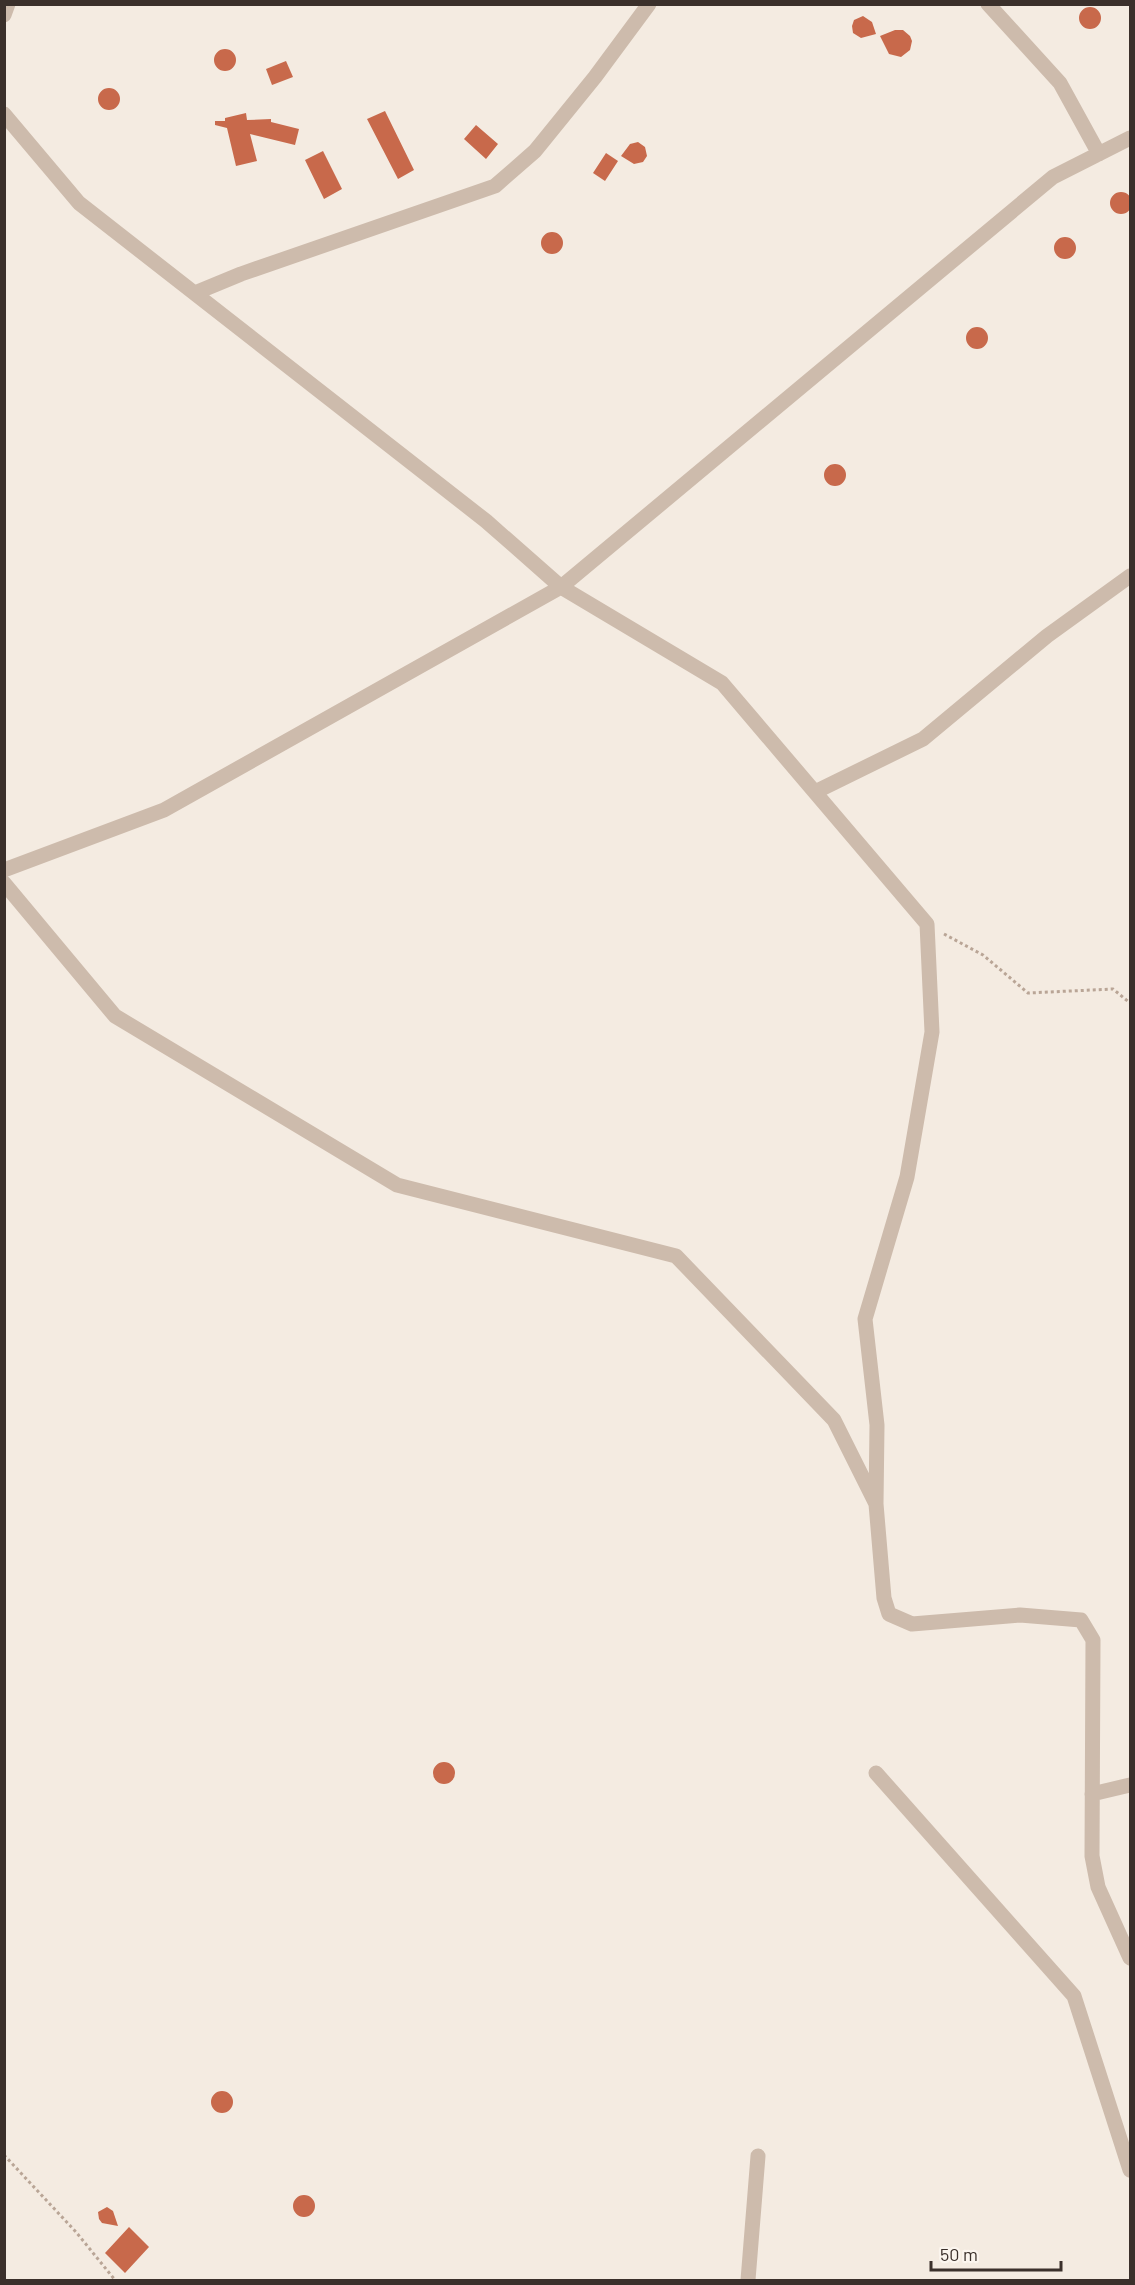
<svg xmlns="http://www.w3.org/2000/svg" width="1135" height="2285" font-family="Barlow,sans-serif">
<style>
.building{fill:#c8694b}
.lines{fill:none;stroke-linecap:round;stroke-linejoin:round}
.path{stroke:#b9a596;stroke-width:3;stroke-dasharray:3 3;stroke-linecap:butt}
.minor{stroke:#cdbbac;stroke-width:15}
</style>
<rect width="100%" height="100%" fill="#f4ebe1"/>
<path class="building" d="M1079 18a11 11 0 1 1 22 0a11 11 0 1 1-22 0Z
M863,16L872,22L876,34L861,38L853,33L852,26L854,20Z
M895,30H903L910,36L912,41L910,50L901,57L889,54L880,36Z
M214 60a11 11 0 1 1 22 0a11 11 0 1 1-22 0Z
M286,61L293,77L272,85L266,69Z
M98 99a11 11 0 1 1 22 0a11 11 0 1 1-22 0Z
M385,111L414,170L398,179L367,119Z
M246,113L247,120L271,119V122L299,129L295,145L250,134L257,161L236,166L227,128L215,125V121H225V118Z
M476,125L498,144L486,159L464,139Z
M638,142L645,147L647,156L643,162L634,164L621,156L630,144Z
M323,151L342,189L324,199L305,160Z
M606,153L618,161L605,181L593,173Z
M1110 203a11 11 0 1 1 22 0a11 11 0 1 1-22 0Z
M541 243a11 11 0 1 1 22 0a11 11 0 1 1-22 0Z
M1054 248a11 11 0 1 1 22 0a11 11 0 1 1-22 0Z
M966 338a11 11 0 1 1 22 0a11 11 0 1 1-22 0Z
M824 475a11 11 0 1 1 22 0a11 11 0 1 1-22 0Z
M433 1773a11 11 0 1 1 22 0a11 11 0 1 1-22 0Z
M211 2102a11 11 0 1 1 22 0a11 11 0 1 1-22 0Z
M293 2206a11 11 0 1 1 22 0a11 11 0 1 1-22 0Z
M107,2207L113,2211L118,2226L102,2223L99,2219L98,2212Z
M129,2227L149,2247L125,2273L105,2253Z"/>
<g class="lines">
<path class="path" d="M944,934L983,955L1028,993L1113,989L1130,1003
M4,2155L76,2232L115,2280"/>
<path class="minor" d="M988,4L1060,83L1099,154
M4,15L8,4
M4,114L79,203L486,521L561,587L722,683L927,924L932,1032L907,1177L865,1319L877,1425L876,1504
M195,293L241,274L495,186L535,151L595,77L649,4
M815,792L923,739L1047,636L1130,576
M4,870L164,810L561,587L1053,177L1130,138
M4,883L115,1016L397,1185L676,1256L834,1420L876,1504L884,1598L889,1614L912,1624L1020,1615L1081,1620L1093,1640L1092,1856L1098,1887L1130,1958
M876,1773L1074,1996L1130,2170
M1092,1794L1130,1785
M748,2280L758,2156"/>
</g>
<rect width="1135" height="2285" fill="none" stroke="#3b302b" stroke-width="12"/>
<path d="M931 2261v9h130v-9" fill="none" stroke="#3b302b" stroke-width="3"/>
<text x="940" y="2261" font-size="18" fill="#3b302b" stroke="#fbf5ee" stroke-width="4.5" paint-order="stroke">50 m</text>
</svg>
